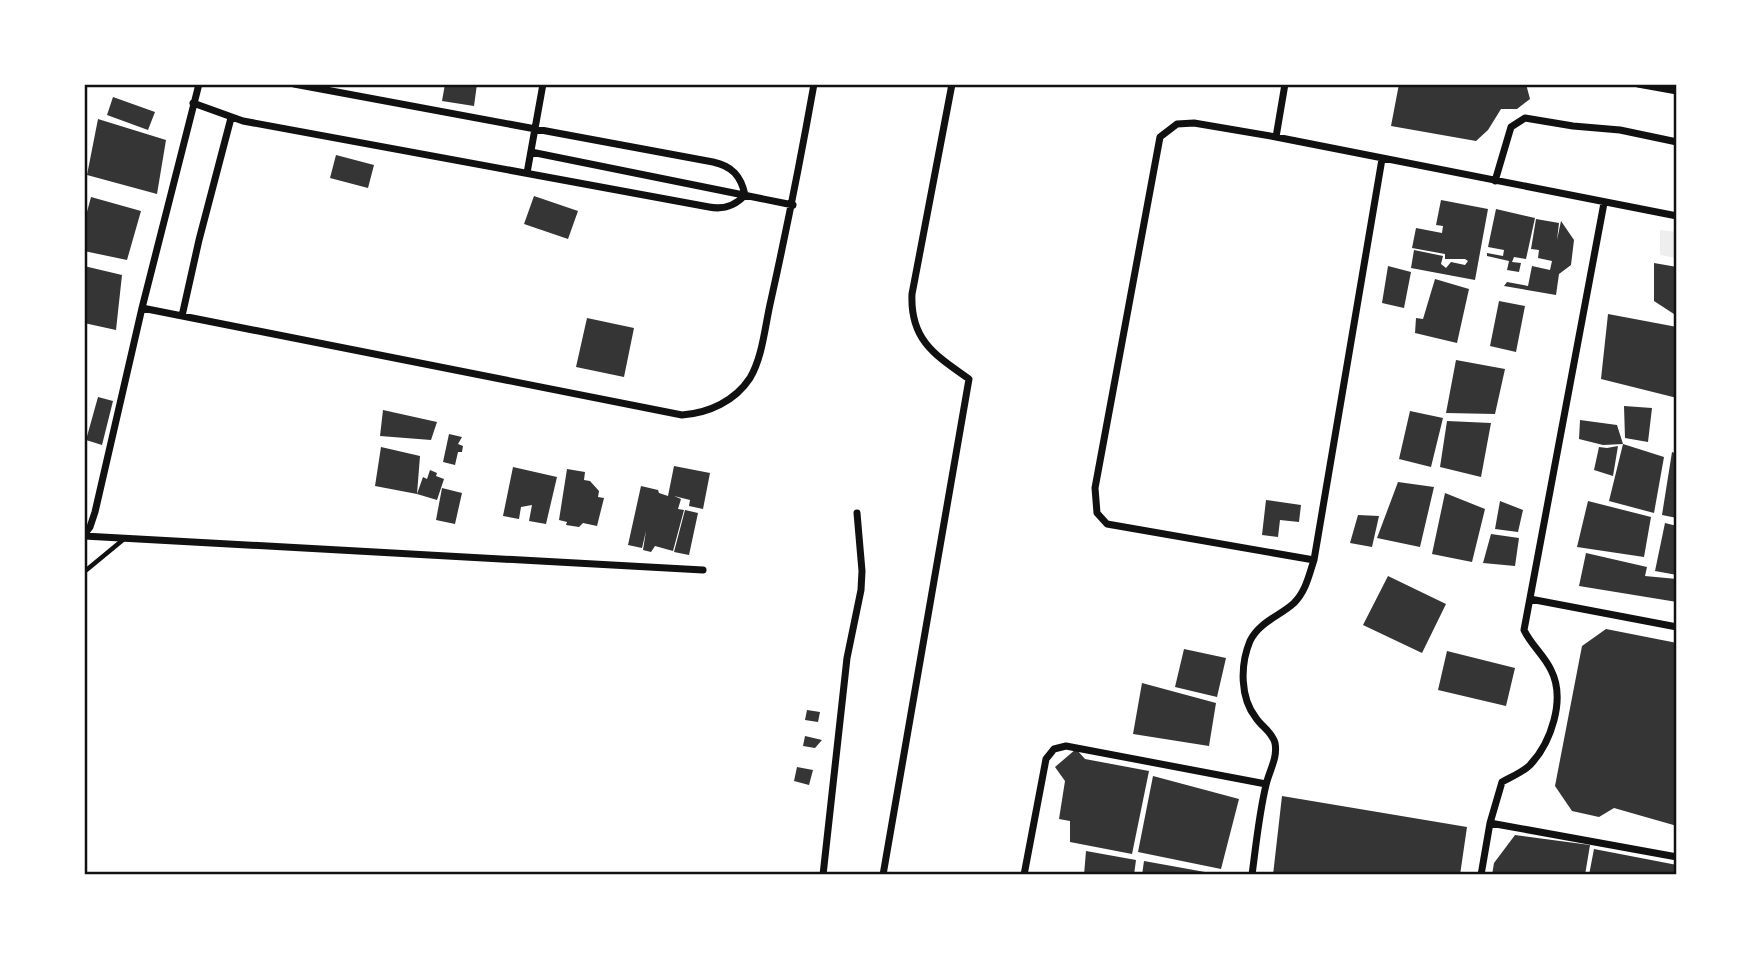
<svg xmlns="http://www.w3.org/2000/svg" width="1761" height="959" font-family="Cabin,sans-serif">
<style>
.green{fill:#eee}
.building{fill:#353535}
.lines{fill:none;stroke-linecap:round;stroke-linejoin:round}
.service{stroke:#111;stroke-width:4.5}
.minor{stroke:#111;stroke-width:7}
.neatline{fill:none;stroke:#111;stroke-width:2.5}
</style>
<rect width="100%" height="100%" fill="#fff"/>
<path class="green" d="M1660,230L1677,232V258L1660,255Z"/>
<path class="building" d="M445,84H477L474,106L442,101Z
M1399,84H1526L1530,99L1517,109H1501L1488,130L1476,141L1391,126Z
M113,97L155,112L148,130L107,115Z
M98,119L166,140L157,194L87,175Z
M336,155L374,165L368,188L330,178Z
M534,196L578,211L568,239L524,224Z
M91,197L141,211L127,260L84,251V223Z
M1441,200L1488,209L1475,280L1411,268L1414,250L1443,256L1441,264L1446,268L1451,262L1465,265L1468,261L1465,259H1445V254L1412,248L1416,228L1442,233L1443,226L1436,225Z
M1496,209L1535,218L1526,259L1514,257L1512,262L1521,263L1519,272L1507,270L1509,261L1487,256V253L1503,256L1504,250L1488,247Z
M1536,219L1559,223L1557,240L1561,221L1574,240L1571,265L1559,274L1556,295L1504,286L1507,282L1528,286L1532,266L1550,270L1552,261L1538,258L1539,250L1531,249Z
M1654,263L1677,267V316L1654,301Z
M84,266L122,275L116,330L84,323Z
M1388,266L1411,272L1404,308L1382,303Z
M1435,279L1469,289L1457,343L1415,333L1416,318L1423,319Z
M1499,301L1525,306L1516,352L1490,346Z
M1608,314L1677,327V398L1601,379Z
M587,318L634,328L624,377L576,367Z
M1456,360L1505,369L1495,414L1446,413Z
M98,397L113,401L102,445L86,440Z
M1624,406L1652,408L1648,442L1625,438Z
M383,410L437,422L431,440L380,436Z
M1410,411L1443,418L1431,467L1399,459Z
M1580,420L1617,425L1623,444L1603,445L1579,439Z
M1447,421L1491,423L1481,477L1440,467Z
M449,434L462,437L458,444L463,446L462,452H458L455,465L443,462Z
M1623,444L1664,457L1654,513L1609,501Z
M1618,446L1613,476L1594,470L1599,447L1607,448Z
M381,447L420,456L417,494L375,486Z
M1672,452L1677,454V518L1662,515Z
M674,466L710,473L703,509L689,506L690,500L674,496L681,499L678,509L684,510L673,551L655,546L651,552L643,550L646,531L642,548L628,545L641,486L658,490L659,493L668,496Z
M513,467L557,477L546,524L529,521L532,505L521,507L519,519L503,516Z
M567,469L585,472L584,480L590,481L599,491L598,497L604,498L597,526L583,523L579,527L566,525L567,522L559,520Z
M430,470L437,473L436,476L444,479L437,500L417,494L423,477L427,479Z
M1398,482L1434,487L1420,547L1377,538Z
M442,488L462,493L455,524L436,520Z
M1445,493L1485,509L1472,562L1432,554Z
M1266,500L1301,505L1299,522L1280,520L1278,537L1262,535Z
M1500,501L1523,510L1518,532L1495,529Z
M1588,501L1651,517L1644,557L1577,547Z
M685,510L698,513L689,555L674,552Z
M1358,515L1379,516L1372,547L1350,543Z
M1665,523L1677,526V575L1655,571Z
M1491,534L1519,538L1515,566L1483,563Z
M1586,553L1647,567L1645,576L1677,579V602L1579,586Z
M1388,576L1446,604L1422,653L1363,625Z
M1606,629L1677,643V826L1614,808L1599,817L1572,811L1555,786L1582,646Z
M1184,649L1226,658L1217,697L1175,687Z
M1447,651L1515,668L1506,706L1438,690Z
M1142,683L1216,703L1209,746L1133,734Z
M807,710L820,712L818,722L805,720Z
M805,736L822,740L815,748L803,746Z
M1076,749L1085,759L1149,771L1132,854L1070,842V821L1059,819L1065,781L1055,767Z
M797,767L813,770L809,785L794,781Z
M1153,776L1239,799L1221,869L1138,852Z
M1282,796L1467,827L1460,875H1273Z
M1515,835L1590,845L1585,875H1492L1494,863Z
M1594,849L1677,865V875H1589Z
M1086,851L1136,860L1134,875H1084Z
M1144,861L1205,872L1215,875H1142Z"/>
<g class="lines">
<path class="service" d="M84,572L124,539"/>
<path class="minor" d="M1638,84L1677,91
M193,103L243,121L709,207C724,210 735,206 745,195C741,176 732,166 713,162L294,84
M1276,137L1285,84
M531,152L793,205
M527,173L543,84
M1495,181L1511,127L1525,118L1573,126L1620,130L1677,142
M142,308L682,415C709,413 735,401 750,378C763,356 765,325 771,300C787,228 801,157 814,84
M182,316L199,240L231,118
M84,535L90,527L95,512L142,308L199,84
M84,536L703,570
M1314,560L1107,524L1097,513L1095,488L1160,137L1177,124L1194,123L1276,137L1677,216
M1530,599L1677,627
M1490,823L1677,857
M823,875L847,658L861,590L862,571L857,513
M883,875L969,379C935,355 910,340 912,294L952,84
M1024,875L1046,759L1054,749L1066,746L1266,784
M1252,875C1256,845 1259,814 1266,785C1269,771 1278,758 1275,743C1272,732 1262,727 1256,718C1240,698 1240,665 1250,641C1259,622 1280,616 1294,603C1306,591 1309,575 1314,560L1382,159
M1481,875L1490,823L1502,782C1511,777 1523,772 1530,765C1551,743 1566,699 1551,670C1544,655 1531,645 1524,630L1604,203"/>
</g>
<rect width="1761" height="959" fill="none" stroke="#ffffff" stroke-width="172"/>
<rect x="86" y="86" width="1589" height="787" class="neatline"/>
</svg>
